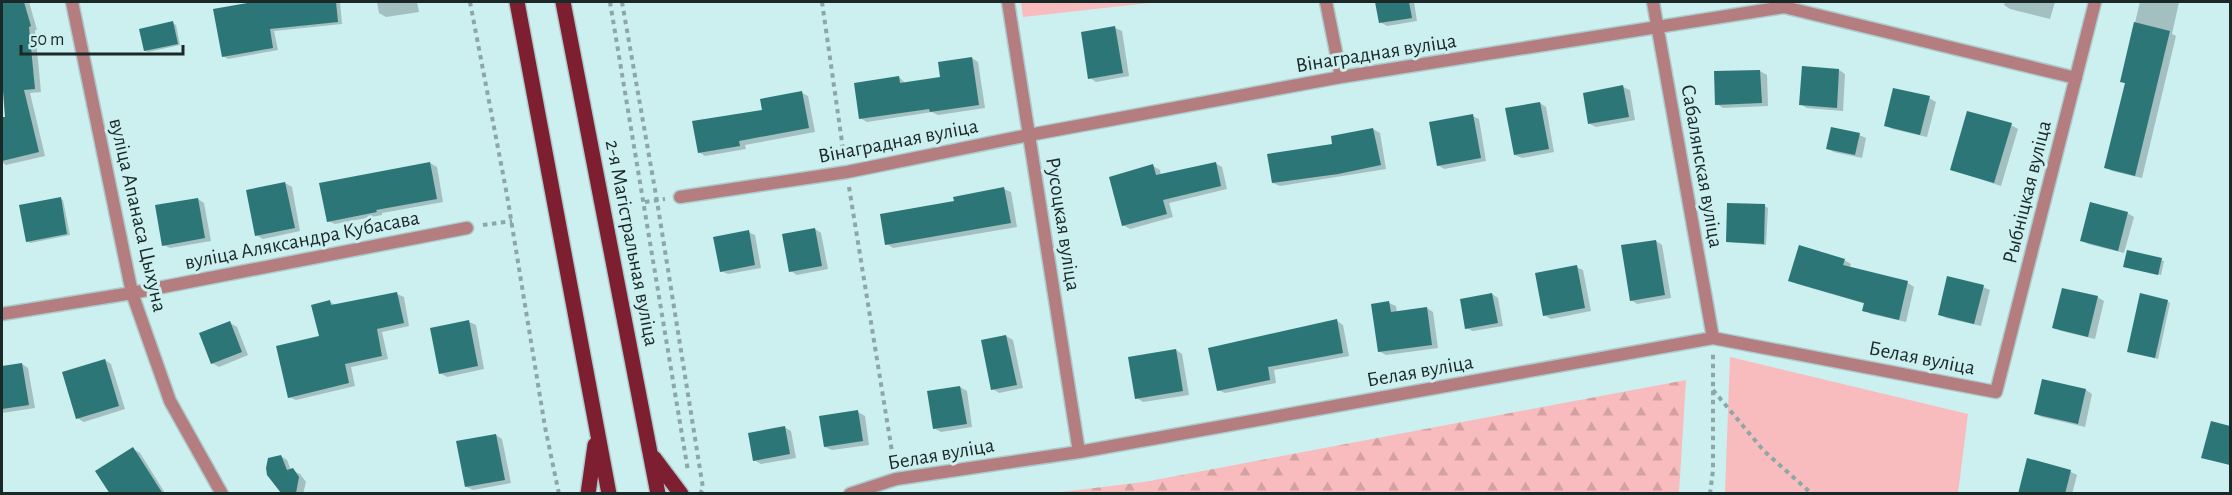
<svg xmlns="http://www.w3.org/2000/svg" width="2232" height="495" font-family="'Alegreya Sans',sans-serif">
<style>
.green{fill:#f8bbbe}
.forest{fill:url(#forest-firs)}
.shadow{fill:#0003}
.building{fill:#2c7677}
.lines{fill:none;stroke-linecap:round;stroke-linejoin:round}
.street-casing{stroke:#accbcb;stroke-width:15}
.primary-casing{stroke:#accbcb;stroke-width:18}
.path{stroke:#8ca7a7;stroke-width:4;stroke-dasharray:4.5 4.5;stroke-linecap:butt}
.street{stroke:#b47e81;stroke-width:12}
.primary{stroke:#7d1f31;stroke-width:15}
.labels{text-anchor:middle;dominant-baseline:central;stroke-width:6;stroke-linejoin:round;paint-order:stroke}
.street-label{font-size:21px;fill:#1b2828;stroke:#ccefef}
</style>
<defs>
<pattern id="forest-firs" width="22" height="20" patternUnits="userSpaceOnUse" patternTransform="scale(1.5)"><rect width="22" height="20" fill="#f8bbbe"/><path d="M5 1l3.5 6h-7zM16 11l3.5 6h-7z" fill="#d4a1a3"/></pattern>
</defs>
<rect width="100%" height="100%" fill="#ccefef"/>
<path class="green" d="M1021,2H1158L1023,17Z
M1730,357L1968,414L1958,493H1725Z"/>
<path class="forest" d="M1686,380L1679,493H1053L1144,482Z"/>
<path class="shadow" d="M2,2H29L37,30H35L41,92L30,93L45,156L6,165L2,162V119L7,118L2,62Z
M261,2H340L342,24L274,31L278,50L228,59L223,56L215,10Z
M377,2H417L419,12L386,17L379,13Z
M1376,2H1414L1417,21L1387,26L1380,22Z
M2005,2H2055L2050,19L2010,9L2004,5Z
M2140,2H2179L2172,34L2176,36L2142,178L2112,171L2106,167L2126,84L2121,81Z
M173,23L176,25L180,45L148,52L145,50Z
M1115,28L1122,31L1129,76L1096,82L1090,78Z
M972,58L978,62L985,108L938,115L932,112L867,122L860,118L899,77L906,84L942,78Z
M1839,70L1845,74L1843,111L1807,108L1800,104Z
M1760,71L1767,75L1768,106L1723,108L1717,104L1715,73Z
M1623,87L1630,90L1635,120L1596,127L1590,124Z
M802,93L808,96L815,132L745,145L746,149L705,156L699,152L764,111Z
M1929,98L1936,102L1927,137L1892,129L1885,125Z
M1540,103L1546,107L1554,152L1522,158L1515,155Z
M1472,116L1479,119L1486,161L1444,169L1438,165Z
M2011,125L2018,129L2001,186L1952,170Z
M1373,129L1380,133L1386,169L1280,186L1273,183L1334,145Z
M1859,135L1866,138L1862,158L1834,152L1828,149Z
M430,163L437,167L443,202L382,213V215L335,224L328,221Z
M1215,163L1222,167L1227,189L1169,203L1173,217L1130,229L1123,225L1153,166L1160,170L1161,176Z
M285,183L292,187L300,231L263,239L256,235Z
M1004,189L1011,192L1017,227L893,248L887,244L955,202Z
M61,199L63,200L70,235L30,243L27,241Z
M198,199L204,203L211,241L170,248L164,245Z
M1765,206L1768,208L1766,245L1727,242Z
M2127,213L2134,217L2124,253L2088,244L2082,240Z
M815,229L821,233L828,269L797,275L791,271Z
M748,232L755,235L761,268L728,274L721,271Z
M1656,241L1662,245L1671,298L1637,304L1631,300Z
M1844,260L1851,264L1849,269L1908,283L1914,287L1906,322L1871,314L1864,310L1866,304L1797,284L1790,280Z
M2161,260L2164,261L2161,275L2128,267Z
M1576,267L1583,270L1591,311L1551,319L1544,315Z
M1983,287L1990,290L1981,326L1946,318L1939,314Z
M397,294L404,297L409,326L382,332L388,359L351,367L355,386L296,400L289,397L320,337L330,302L337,306Z
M1492,294L1498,298L1503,326L1473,331L1466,328Z
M2097,297L2104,301L2095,339L2061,331L2054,328Z
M2167,301L2170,303L2158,359L2129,352Z
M1389,303L1396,306L1397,313L1427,308L1433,312L1438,348L1386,355L1379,351Z
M1337,321L1343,325L1349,356L1274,370L1276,383L1225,393L1218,390Z
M469,322L476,325L484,369L447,377L440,373Z
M230,323L237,327L248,355L219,367L212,363Z
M1006,336L1013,340L1023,388L999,393L993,389Z
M1176,350L1182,354L1189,395L1143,402L1137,398Z
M105,360L111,364L125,409L84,422L77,418Z
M22,364L28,368L35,408L2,413V368Z
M960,387L967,391L972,427L941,432L934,428Z
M2086,390L2092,394L2085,427L2042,417L2036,414Z
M858,412L865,416L869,445L832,450L825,447Z
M2212,423L2230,428V465L2206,458Z
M784,427L791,431L796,458L761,464L754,460Z
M496,435L502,439L511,483L473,490L467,487Z
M133,449L140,453L165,493L112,494Z
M281,456L287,460L291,470L300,474L306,482L303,494H286L282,491Z
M2028,460L2071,472L2077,475L2072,494H2019Z"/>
<path class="building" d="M2,2H24L31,26L29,27L35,89L24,90L39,152L2,161V117H5L2,78Z
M253,2H336L338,22L270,29L273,48L222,57L213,9Z
M1375,2H1409L1412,18L1379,23Z
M173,21L178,44L144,51L139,29Z
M2134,22L2170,31L2135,176L2104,168L2125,83L2120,82Z
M1115,26L1123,73L1088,79L1081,32Z
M972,57L979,105L930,112L929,109L859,119L854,83L899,76L900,83L940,77L938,62Z
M1802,66L1839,69L1837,108L1799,105Z
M1760,70L1762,103L1715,105L1714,71Z
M1623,85L1629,117L1588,124L1583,93Z
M1893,88L1930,96L1920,135L1884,126Z
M802,91L809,128L739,141L740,146L698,153L692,121L762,110L760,99Z
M1540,102L1549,149L1514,155L1505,108Z
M1967,111L2012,123L1994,183L1950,170Z
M1473,114L1481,158L1437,166L1429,122Z
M1831,127L1860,133L1855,155L1826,149Z
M1373,128L1381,165L1338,174L1272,183L1267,154L1332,144L1331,136Z
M430,162L437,199L376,210L377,212L327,222L319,183Z
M1216,162L1221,186L1163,200L1167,214L1122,226L1109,177L1153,164L1156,175Z
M285,182L295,228L255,236L246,190Z
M1004,187L1011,223L885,245L880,214L954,201L953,197Z
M61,197L67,234L26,242L19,205Z
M198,198L205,238L162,246L155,205Z
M2090,202L2128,212L2118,251L2080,241Z
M1727,203L1765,204L1764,244L1726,242Z
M815,228L822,266L789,272L782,234Z
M749,230L755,265L720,272L713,237Z
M1656,240L1665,295L1630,301L1621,245Z
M1799,245L1845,259L1843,265L1908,281L1899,320L1862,311L1864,303L1788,281Z
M2127,250L2162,258L2158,275L2123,267Z
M1577,265L1585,308L1543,316L1535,273Z
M1947,276L1984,285L1974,324L1938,315Z
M2062,288L2098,296L2088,337L2052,328Z
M397,292L404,323L377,329L382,356L345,364L349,383L288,398L276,346L319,336L311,305L330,300L331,305Z
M1492,293L1498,323L1465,329L1460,299Z
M2140,293L2168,300L2155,358L2127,352Z
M1389,301L1391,312L1427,307L1432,345L1378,352L1371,304Z
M1337,319L1343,353L1268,367L1270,380L1217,391L1208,348Z
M469,320L478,366L439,374L430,328Z
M230,321L242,352L211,364L199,333Z
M1006,335L1017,385L991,390L981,340Z
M1176,349L1183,391L1135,399L1128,357Z
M105,359L119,406L76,419L62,372Z
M22,363L29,405L2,409V366Z
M2042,379L2086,389L2078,424L2034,414Z
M960,386L967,424L933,429L927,391Z
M858,410L863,441L824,447L819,416Z
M2211,421L2230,426V465L2201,458Z
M785,426L790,454L753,461L748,433Z
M496,434L505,480L465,487L456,441Z
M133,447L163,494H110L95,471Z
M281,455L287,470L293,468L299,477L296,493H281L267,475L266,468L268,458Z
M2027,458L2071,470L2065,494H2018Z"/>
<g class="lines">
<defs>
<path id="street" d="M72,2L132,293L170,401L222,494
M1008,2L1079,452
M1326,2L1341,77
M1653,2L1713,338
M680,197L847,172L1029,135L1341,77L1784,7L2076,78
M2,314L132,293L467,228
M850,494L896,479L1079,452L1713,338L1996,392L2095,2"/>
<path id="primary" d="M517,2L609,494
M563,2L658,494
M654,458L681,494
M588,494L595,445"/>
</defs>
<use href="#street" class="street-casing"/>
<use href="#primary" class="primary-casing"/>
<path class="path" d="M470,2L507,195L545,427L559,494
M610,2L688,471
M622,2L657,201L703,488L700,494
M822,2L844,156
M849,187L894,464
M645,202L665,199
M483,225L512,221
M1713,390L1764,451L1812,494
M1710,494L1713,470V354"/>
<use href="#street" class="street"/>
<use href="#primary" class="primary"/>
</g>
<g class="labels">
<g class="street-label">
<text transform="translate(1376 53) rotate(-9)">Вінаградная вуліца</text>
<text transform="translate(898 141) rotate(-11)">Вінаградная вуліца</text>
<text transform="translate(1702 166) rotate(80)">Сабалянская вуліца</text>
<text transform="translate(2027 192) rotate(-76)">Рыбніцкая вуліца</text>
<text transform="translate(138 215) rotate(77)">вуліца Апанаса Цыхуна</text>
<text transform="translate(1063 224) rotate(81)">Русоцкая вуліца</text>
<text transform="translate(302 240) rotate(-11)">вуліца Аляксандра Кубасава</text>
<text transform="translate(632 243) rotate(79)">2-я Магістральная вуліца</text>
<text transform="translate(1922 358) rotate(11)">Белая вуліца</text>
<text transform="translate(1420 371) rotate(-10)">Белая вуліца</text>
<text transform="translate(941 454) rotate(-10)">Белая вуліца</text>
</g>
</g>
<rect width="2232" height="495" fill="none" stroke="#1b2828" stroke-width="6"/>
<path d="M21 45v9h162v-9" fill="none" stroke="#1b2828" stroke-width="3"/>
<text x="30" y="45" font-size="18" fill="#1b2828" stroke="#ccefef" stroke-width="4.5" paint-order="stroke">50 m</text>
</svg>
